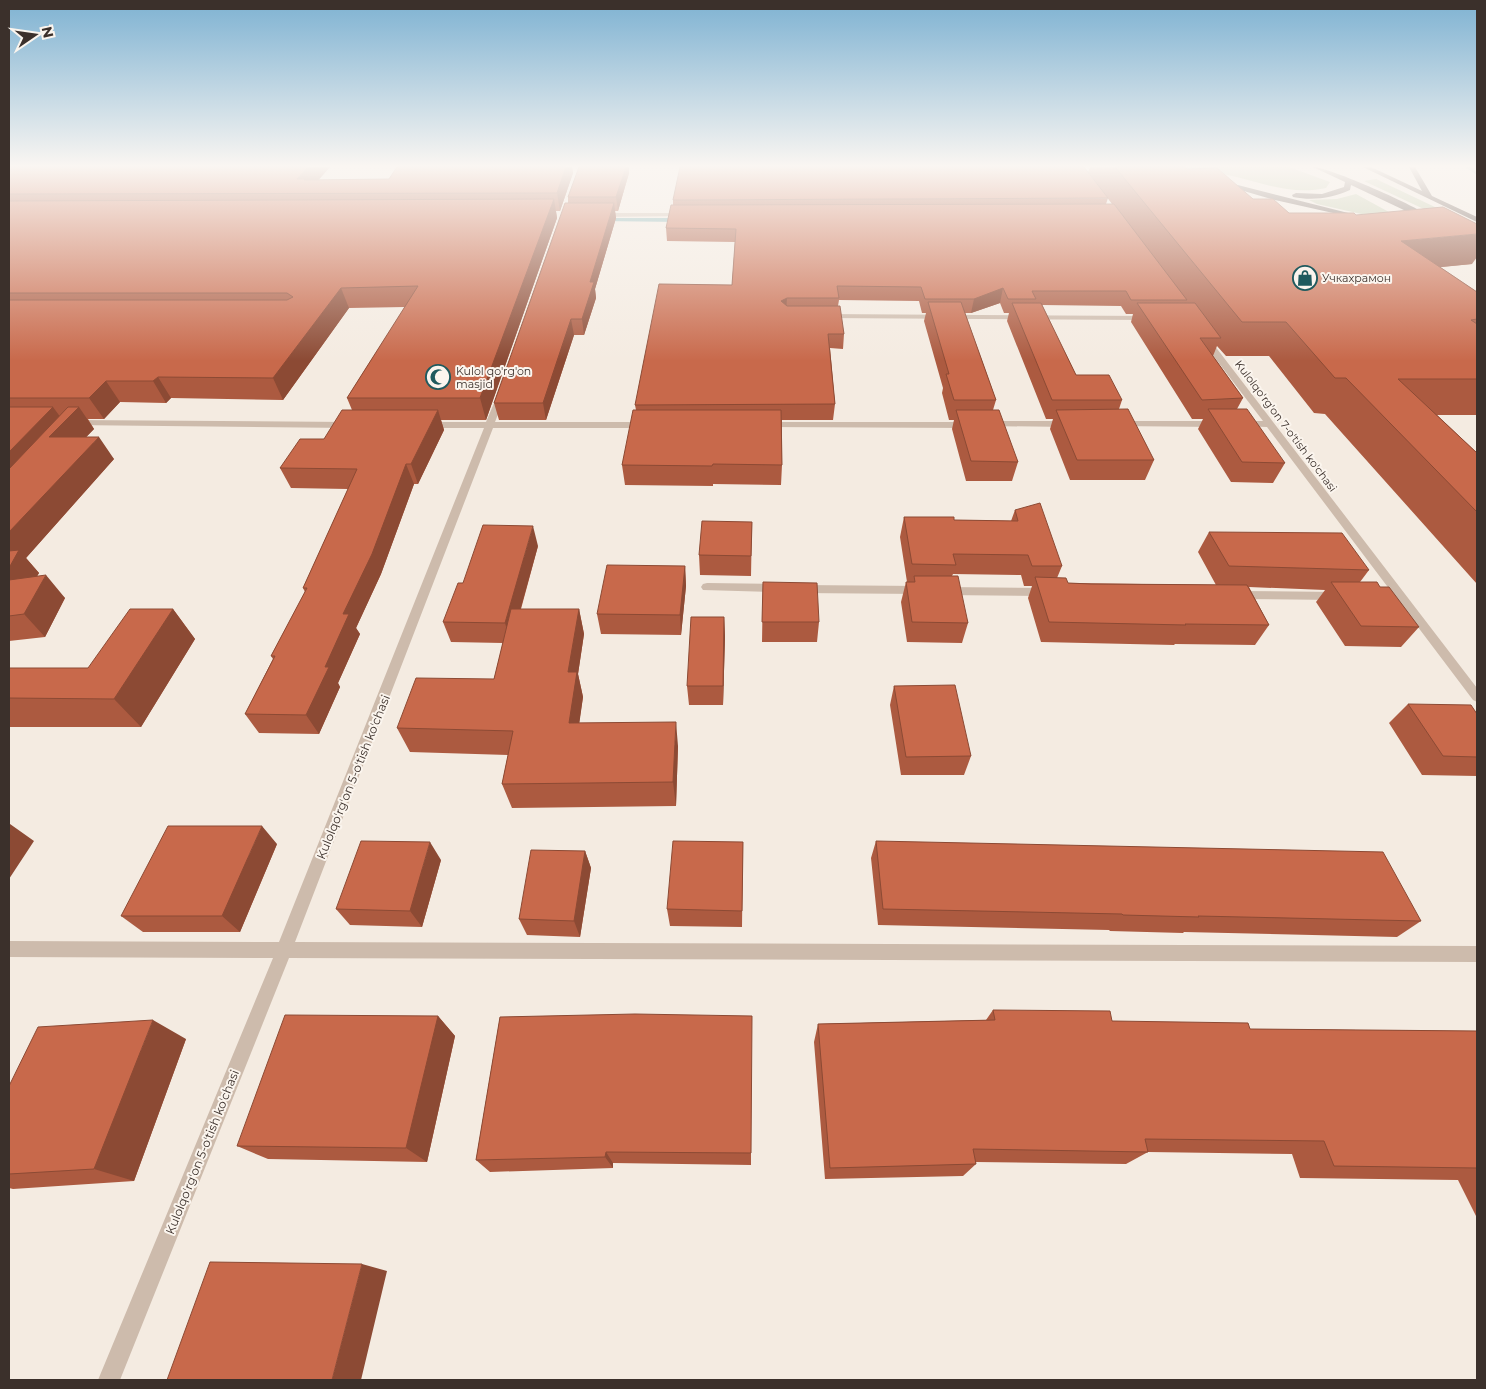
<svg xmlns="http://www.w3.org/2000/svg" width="1486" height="1389" font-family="Montserrat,sans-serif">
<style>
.green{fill:#b8c4a0}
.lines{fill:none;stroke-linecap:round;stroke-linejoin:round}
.stream{fill:#7fb0b2;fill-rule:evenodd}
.minor{fill:#cdbbac;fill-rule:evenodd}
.highway{fill:#5c4a42;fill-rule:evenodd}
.wall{fill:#ac5a40}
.shaded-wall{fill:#8c4a34}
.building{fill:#c8694b;stroke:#8c4a34}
.labels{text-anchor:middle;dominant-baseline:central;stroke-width:4;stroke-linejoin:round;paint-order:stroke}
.far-poi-label{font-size:11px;fill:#3b302b;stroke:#fbf5ee;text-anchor:start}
.far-street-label{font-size:11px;fill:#3b302b;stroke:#fbf5ee}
.street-label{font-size:12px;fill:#3b302b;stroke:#fbf5ee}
</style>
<rect width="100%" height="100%" fill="#f4ebe1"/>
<path class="green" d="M1178,167H1289L1330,182L1326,188C1289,196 1259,181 1223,174C1208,171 1193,171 1178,167Z
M1376,179L1477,227V234L1364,181Z
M1356,194L1409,223L1397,222L1317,204L1309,200L1337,199Z"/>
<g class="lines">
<path class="stream" d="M1465,167H1471L1477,172V175Z
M601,218H682L685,220L682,222L599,221Z"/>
<path class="minor" d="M686,213L688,214V216L599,217L596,215L599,213Z
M822,314L1147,316L1151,318L1147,320L825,318H822Z
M1202,337H1208L1477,688V702L1473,700L1267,427L1238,426L1237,424L1241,421H1263L1202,341Z
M501,393L505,396L495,422H646L651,425L646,428H493L295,942L1477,946V962L289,958L120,1380H98L273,958L9,957V941L279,942L484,428H426L421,425L426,422H486L497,396Z
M74,420L349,422L354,425L349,428L71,425L70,423Z
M989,421H1069L1073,424L1069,427L986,426L985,424Z
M1119,421H1216L1220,424L1216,427L1116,426L1115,424Z
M766,422H969L974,425L969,428L763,427L761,425Z
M707,583L778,584L784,588L778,592L703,590L701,587L703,584Z
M800,585L920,586L926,590L920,594L800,593L794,589Z
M945,587L1045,588L1051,592L1045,596L945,595L939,591Z
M1238,591L1338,592L1344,596L1338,600L1238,599L1232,595Z"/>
<path class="highway" d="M1313,167C1329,167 1419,207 1432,218L1425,220L1351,185L1350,190C1332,198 1313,201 1293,197L1292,195L1296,193L1322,194L1344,187L1345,182Z
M1363,167H1371L1422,191L1409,167H1415L1432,196L1477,217V222Z
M1222,181L1364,217L1360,219L1275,200L1220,184V182Z"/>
</g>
<path class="wall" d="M9,167L319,180L389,179L397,167H572L573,173L560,211H556L557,218L486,420H441L444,430L418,484H414L381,574L356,628L360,634L338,683L340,687L319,734L259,733L245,714L273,659L271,656L305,592L303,588L348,489L291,488L280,468L324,439L352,410L347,398L405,307L349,308L283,400L171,398L166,403L120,402L104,419H88L94,429L86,437L114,459L26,558L39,573L37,576L65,598L45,637L9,641Z
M1090,167H1185L1187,169L1253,199L1289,213L1356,215L1472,264L1440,267L1477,292V415H1437L1477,453V584L1325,414L1314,413L1269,356H1226L1217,346L1213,356L1243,398L1237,409L1285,463L1273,483L1231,482L1198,429L1203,419H1192L1131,322L1133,314H1126L1121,306L1042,305L1076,375L1122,400L1119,409L1154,460L1145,480H1070L1050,429L1053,419H1046L1007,321L1009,313H1004L1000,303L971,313H965L996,400L993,410L1018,462L1012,481H966L952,429L954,420H949L942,393L943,388L924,321L926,313H922L919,301L839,300L838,306L844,334L843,349L830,348L835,404L833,420H782V465L781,485L713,484V486L625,485L622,465L636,410L635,405L732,285L735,242L667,241L666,228L673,205V200L1108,198L1106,204H1112L1088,172Z
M629,173L618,211H615L616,218L595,289L596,298L584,335H574L546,420H499L494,403L568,203V197Z
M1015,510L1062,566L1057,578L1068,583L1216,585L1198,552L1209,532L1369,570L1360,582L1380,587L1419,627L1401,647L1345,646L1316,602L1325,590L1249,587L1269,625L1255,645L1175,644L1174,645L1041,642L1028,598L1032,586H1024L1021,575L953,574L952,576L968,623L962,643L907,642L901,602L906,582H907L900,537L904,517L954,520L1011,521Z
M752,522L751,576L700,575L699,555Z
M538,546L521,609H579L584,634L578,674L583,697L579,723L678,746L676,806L512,808L502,784L508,755L410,752L397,728L494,679L503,643L451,642L443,622Z
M685,566L686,586L681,635L601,634L597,614Z
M763,582L819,622L817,642H762Z
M173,609L195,639L141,727H9V668H88Z
M724,617L725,637L723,705H689L687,686Z
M894,686L971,756L964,775H901L890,705Z
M1408,704L1477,714V776L1422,775L1389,723Z
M876,841L1421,921L1397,937L1184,932L1183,933L1110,931L1109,930L878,925L871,858Z
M743,842L742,927L670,926L667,909Z
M277,844L240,932H143L121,916Z
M585,851L591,868L580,937L527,935L519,919Z
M441,860L422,927L350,925L336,909Z
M993,1010L1112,1021L1250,1029L1477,1031V1218L1458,1180L1300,1178L1292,1154L1148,1152L1126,1164L976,1162V1164L963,1176L825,1179L814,1042L818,1024L986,1020Z
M438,1016L455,1036L427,1162L268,1159L237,1146Z
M500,1017L751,1153V1165L613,1163V1168L490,1172L476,1160Z
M186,1039L134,1181L13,1189L9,1188V1086Z"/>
<path class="shaded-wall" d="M308,167H330L309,191L297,179Z
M566,167H572L573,173L560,211L557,193Z
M626,167H629V173L618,211L616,197Z
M554,199L557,218L486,420L480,398Z
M614,203L616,218L595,289L596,298L584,335L582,319L590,282Z
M1477,234V257L1472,264L1382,273L1401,241Z
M341,288L349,308L283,400L273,378Z
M1003,288L1000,303L971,313L974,299Z
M787,298L786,312L781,301Z
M571,319L574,335L546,420L543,403Z
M158,377L171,398L166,403L153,381Z
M106,381L120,402L104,419L89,398Z
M53,407L64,422L79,407L94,429L65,459L9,494V452Z
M438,410L444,430L418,484L411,464Z
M99,437L114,459L26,558L39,573L22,603L9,588V532Z
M406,464L414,484L381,574L356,628L360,634L338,683L340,687L319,734L306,715L325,667L343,614Z
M533,526L538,546L511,643L505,623Z
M685,566L686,586L681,635L680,615Z
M46,575L65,598L45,637L24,614Z
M173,609L195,639L141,727L114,699Z
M579,609L584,634L578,674L583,697L576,747L569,723L568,672Z
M724,617L725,637L723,705V686Z
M676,722L678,746L676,806L673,782Z
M10,824L34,841L9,879V825Z
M262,826L277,844L240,932L222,916Z
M430,842L441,860L422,927L410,911Z
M585,851L591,868L580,937L574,921Z
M438,1016L455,1036L427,1162L406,1148Z
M153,1020L186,1039L134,1181L94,1169Z
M606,1152L613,1163V1168L605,1157Z
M362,1264L387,1271L361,1380H332Z"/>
<path class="building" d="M9,167H308L297,179H305L304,180L389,179L397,167H566L557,193L9,194Z
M579,167H626L616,197H568Z
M680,167H1084L1108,198L673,200Z
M1115,167H1185L1187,169L1217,168L1253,199H1273L1289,213H1354L1356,215L1443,207L1477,224V234L1401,241L1477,292V319L1471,320L1477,324V379H1398L1477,453V512L1346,378H1335L1286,322H1242Z
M554,199L480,398H347L418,286L341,288L273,378L158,377L153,381H106L89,398H9V300H287L293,297L287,293H9V201Z
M565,203H614L590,282H594L582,319H571L543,403H494Z
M1114,204L1187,300H1131L1126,291H1032L1036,299H1008L1003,288L974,299H925L921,287L837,286L839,298H787L781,301L787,306H840L844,334H828L835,404L635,405L659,284L732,285L736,229L666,228L671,205Z
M928,302H961L996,400H954L946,374H949Z
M1012,303H1041L1076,375H1109L1122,400H1052Z
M1137,303H1195L1221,338H1200L1243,398L1202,400Z
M9,407H53L9,452Z
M68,407H79L49,437H99L9,532V469Z
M1128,409L1154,460H1077L1056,410Z
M1208,409H1247L1285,463L1242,462Z
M342,410H438L411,464H406L372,554L343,614H349L325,667H329L306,715L245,714L275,656H271L307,588H303L357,469L280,468L300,439H324Z
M633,410H781L782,465L713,464L712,466L622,465Z
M956,410H999L1018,462L971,461Z
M1040,503L1062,566H1032L1028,555L953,554L956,565L912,564L904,517H954V520L1018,521L1015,510Z
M702,521L752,522L751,556L699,555Z
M483,525L533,526L505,623L443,622L458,583H463Z
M1209,532L1342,533L1369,570L1229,566Z
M19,550L9,568V551Z
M607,565L685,566L680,615L597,614Z
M46,575L24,614L9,616V580Z
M914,576H958L968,623L912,622L906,582H915Z
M1035,577L1066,578L1068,583L1091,584L1247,585L1269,625L1185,624L1186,625L1049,622Z
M763,582L817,583L819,622H762Z
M1331,582H1377L1380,587H1389L1419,627L1361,626Z
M130,609H173L114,699L9,698V668H88Z
M511,609H579L568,672H577L569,723L676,722L673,782L502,784L513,731L397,728L416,678L494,679Z
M691,617H724L723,686H687Z
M955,685L971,756L906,757L894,686Z
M1408,704L1471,705L1477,714V757L1443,756Z
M168,826H262L222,916H121Z
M361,841L430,842L410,911L336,909Z
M673,841L743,842L742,911L667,909Z
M876,841L1383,852L1421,921L1198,916L1199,917L1123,915L1122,914L883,909Z
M531,850L585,851L574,921L519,919Z
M993,1010L1110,1011L1112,1021L1248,1023L1250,1029L1477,1031V1168L1334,1166L1324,1141L1145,1139L1148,1152L973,1149L976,1164L830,1168L818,1024L995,1020Z
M635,1014L752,1016L751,1153L606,1152L605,1157L476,1160L500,1017Z
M285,1015L438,1016L406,1148L237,1146Z
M153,1020L94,1169L9,1174V1086L38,1027Z
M210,1262L362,1264L332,1380H167Z"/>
<linearGradient id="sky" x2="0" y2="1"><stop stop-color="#7eb2d2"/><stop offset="0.46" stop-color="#faf6f2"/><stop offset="1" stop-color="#faf6f2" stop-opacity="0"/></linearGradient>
<rect width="1486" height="361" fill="url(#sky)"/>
<defs>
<symbol id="shop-ring" viewBox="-11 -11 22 22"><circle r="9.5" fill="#fbf5ee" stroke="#1f5a5e" stroke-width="1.5"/><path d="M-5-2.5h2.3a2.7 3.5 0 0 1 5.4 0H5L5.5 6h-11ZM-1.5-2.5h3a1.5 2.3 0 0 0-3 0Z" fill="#1f5a5e"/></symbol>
<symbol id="mosque-ring" viewBox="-11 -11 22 22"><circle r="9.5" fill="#fbf5ee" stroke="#1f5a5e" stroke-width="1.5"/><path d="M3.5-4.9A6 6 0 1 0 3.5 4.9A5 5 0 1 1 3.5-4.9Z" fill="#1f5a5e"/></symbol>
</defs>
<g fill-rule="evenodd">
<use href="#shop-ring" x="1291" y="264" width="28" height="28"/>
<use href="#mosque-ring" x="424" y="363" width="28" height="28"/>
</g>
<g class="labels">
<g class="far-poi-label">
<text x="1322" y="278">Учкахрамон</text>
<text x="456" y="371">Kulol qo'rg'on<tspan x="456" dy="13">masjid</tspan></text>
</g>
<g class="far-street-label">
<text transform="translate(1286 426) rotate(53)">Kulolqo'rg'on 7-o'tish ko'chasi</text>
</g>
<g class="street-label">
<text transform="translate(353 777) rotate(-68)">Kulolqo'rg'on 5-o'tish ko'chasi</text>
<text transform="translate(202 1152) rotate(-68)">Kulolqo'rg'on 5-o'tish ko'chasi</text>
</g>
</g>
<rect width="1486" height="1389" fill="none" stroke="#3b302b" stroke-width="20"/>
<g transform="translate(35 35) rotate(77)" stroke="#fbf5ee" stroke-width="4" paint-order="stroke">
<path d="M0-4L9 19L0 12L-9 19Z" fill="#3b302b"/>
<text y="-8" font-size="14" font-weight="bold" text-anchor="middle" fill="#3b302b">N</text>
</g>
</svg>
